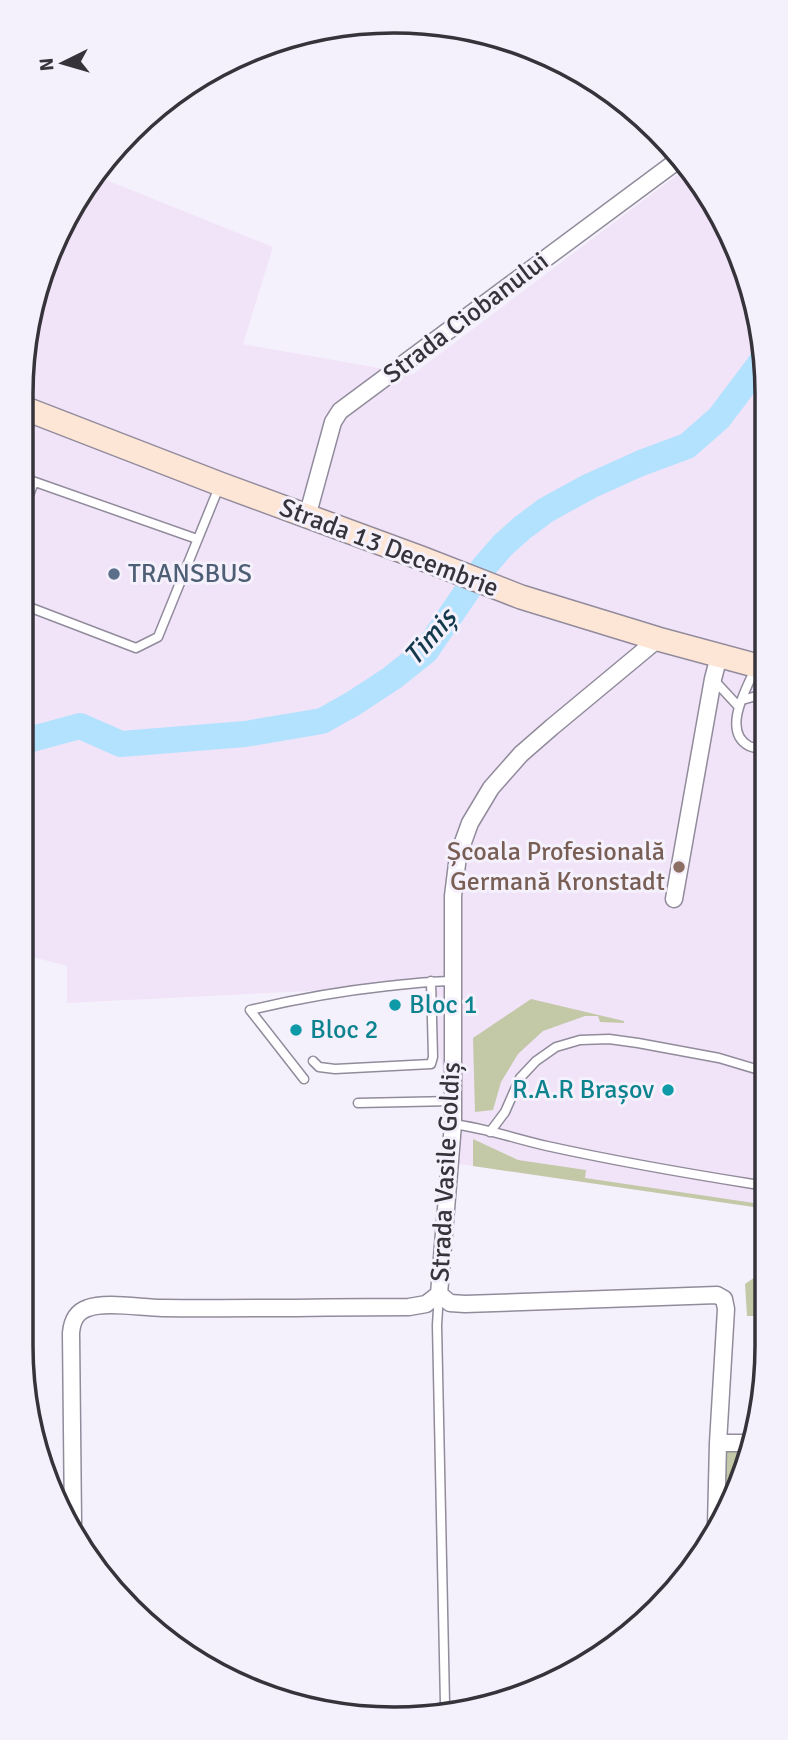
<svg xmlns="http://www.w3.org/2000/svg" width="788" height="1740" font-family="Signika,sans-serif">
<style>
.industrial{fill:#f1e4f8}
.green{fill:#c3c8a7}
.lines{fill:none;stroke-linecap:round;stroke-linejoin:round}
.river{stroke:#b3e2fe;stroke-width:26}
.service-casing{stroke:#918b9c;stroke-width:11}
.minor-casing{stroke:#918b9c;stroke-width:19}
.secondary-casing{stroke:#918b9c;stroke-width:26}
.service{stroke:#fff;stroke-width:8}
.minor{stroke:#fff;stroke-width:16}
.secondary{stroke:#fee6d6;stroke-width:23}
.service-dot{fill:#5c6f8a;stroke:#f5f1fc;stroke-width:2.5}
.education-dot{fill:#8d6e63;stroke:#f5f1fc;stroke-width:2.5}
.culture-dot{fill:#0f9aa8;stroke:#f5f1fc;stroke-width:2.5}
.labels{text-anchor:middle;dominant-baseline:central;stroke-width:6;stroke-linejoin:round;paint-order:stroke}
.street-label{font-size:26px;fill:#36333a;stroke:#f5f1fc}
.service-label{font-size:26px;fill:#4e5e75;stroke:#f5f1fc;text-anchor:start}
.education-label{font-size:26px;fill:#785e54;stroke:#f5f1fc;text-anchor:end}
.culture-label{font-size:26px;fill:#0d838f;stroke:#f5f1fc;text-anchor:start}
.water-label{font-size:28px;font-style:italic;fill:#12384c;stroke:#f5f1fc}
.rim{fill:none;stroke:#36333a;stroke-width:3.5}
</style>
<rect width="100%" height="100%" fill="#f5f1fc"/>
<path class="industrial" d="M689,166L738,251L764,345L767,1209L459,1164L435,1028L433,985L67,1003V966L21,954V394L49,252L99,177L273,247L243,344L413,374Z"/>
<path class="green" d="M531,999L624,1021V1023L600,1022L598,1016H585L543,1031L518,1054L501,1082L493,1110L475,1112L473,1038Z
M473,1139L518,1160L586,1170L585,1178L767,1205V1209L473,1166Z
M767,1269V1316H747L745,1284Z
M723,1448L746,1450L739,1488L723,1514Z"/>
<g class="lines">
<path class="river" d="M21,742L80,726L121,744L245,734L322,721L354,703L392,678L426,651L483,568L503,545L522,528L546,510L590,486L641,463L687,446L719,418L759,365L764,357"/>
<defs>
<path id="service" d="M21,477L197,539
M21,516L34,482
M21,604L136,648L158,637L219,487
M755,669C747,688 721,731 749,746C754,748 760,749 765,751
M713,679L739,707
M742,700L760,695L765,696
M313,1061L319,1067L335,1069L431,1064L433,1057L431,981
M304,1079L250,1010C296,999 342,991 388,986C410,984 431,981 453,981
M358,1103L453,1101
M453,1124C485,1128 516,1139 547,1146C615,1161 684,1173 753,1184L766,1183
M490,1132L505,1112L520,1078L536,1061L556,1047L580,1040L609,1039L638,1043L719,1058L766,1072
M439,1294L437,1325L445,1704"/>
<path id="minor" d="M307,517L333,422L340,411L681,158
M674,899L713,679L719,656
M439,1294L453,1124V896L458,856L470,823L491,788L521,754L552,727L658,639
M439,1294L450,1303L465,1304L717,1295L724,1299L726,1309L718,1443L716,1526
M718,1443H748
M73,1523L71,1333C72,1321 76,1312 88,1308C105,1301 143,1308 162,1308C244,1309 327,1307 409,1307L426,1304L439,1294"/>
<path id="secondary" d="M21,407L220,484L421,558L521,597L658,639L765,668"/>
</defs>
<use href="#service" class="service-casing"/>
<use href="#minor" class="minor-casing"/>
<use href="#secondary" class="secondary-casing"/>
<use href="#service" class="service"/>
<use href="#minor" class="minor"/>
<use href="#secondary" class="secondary"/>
</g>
<circle class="service-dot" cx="114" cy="574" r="7"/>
<circle class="education-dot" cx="679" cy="867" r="7"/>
<g class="culture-dot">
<circle cx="395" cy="1005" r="7"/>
<circle cx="296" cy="1030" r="7"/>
<circle cx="668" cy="1090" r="7"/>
</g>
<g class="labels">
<g class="street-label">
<text transform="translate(466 318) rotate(-37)">Strada Ciobanului</text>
<text transform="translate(389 548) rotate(21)">Strada 13 Decembrie</text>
<text transform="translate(446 1172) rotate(-87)">Strada Vasile Goldiș</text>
</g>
<g class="service-label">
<text x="128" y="574">TRANSBUS</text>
</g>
<g class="education-label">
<text x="665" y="852">Școala Profesională<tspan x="665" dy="30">Germană Kronstadt</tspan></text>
</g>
<g class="culture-label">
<text x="409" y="1005">Bloc 1</text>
<text x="310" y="1030">Bloc 2</text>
<text x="654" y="1090" text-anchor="end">R.A.R Brașov</text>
</g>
<g class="water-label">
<text transform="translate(430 637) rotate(-49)">Timiș</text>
</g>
</g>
<path d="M0 0H788V1740H0ZM394 33H394A361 361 0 0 1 755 394V1346A361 361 0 0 1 394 1707H394A361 361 0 0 1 33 1346V394A361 361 0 0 1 394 33Z" fill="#f5f1fc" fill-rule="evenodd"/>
<path class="rim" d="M394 33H394A361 361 0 0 1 755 394V1346A361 361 0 0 1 394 1707H394A361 361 0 0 1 33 1346V394A361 361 0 0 1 394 33Z"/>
<g transform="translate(63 63) rotate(265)" stroke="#f5f1fc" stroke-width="5" paint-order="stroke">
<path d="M0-5L12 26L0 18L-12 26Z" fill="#36333a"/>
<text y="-10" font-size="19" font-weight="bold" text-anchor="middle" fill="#36333a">N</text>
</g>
</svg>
